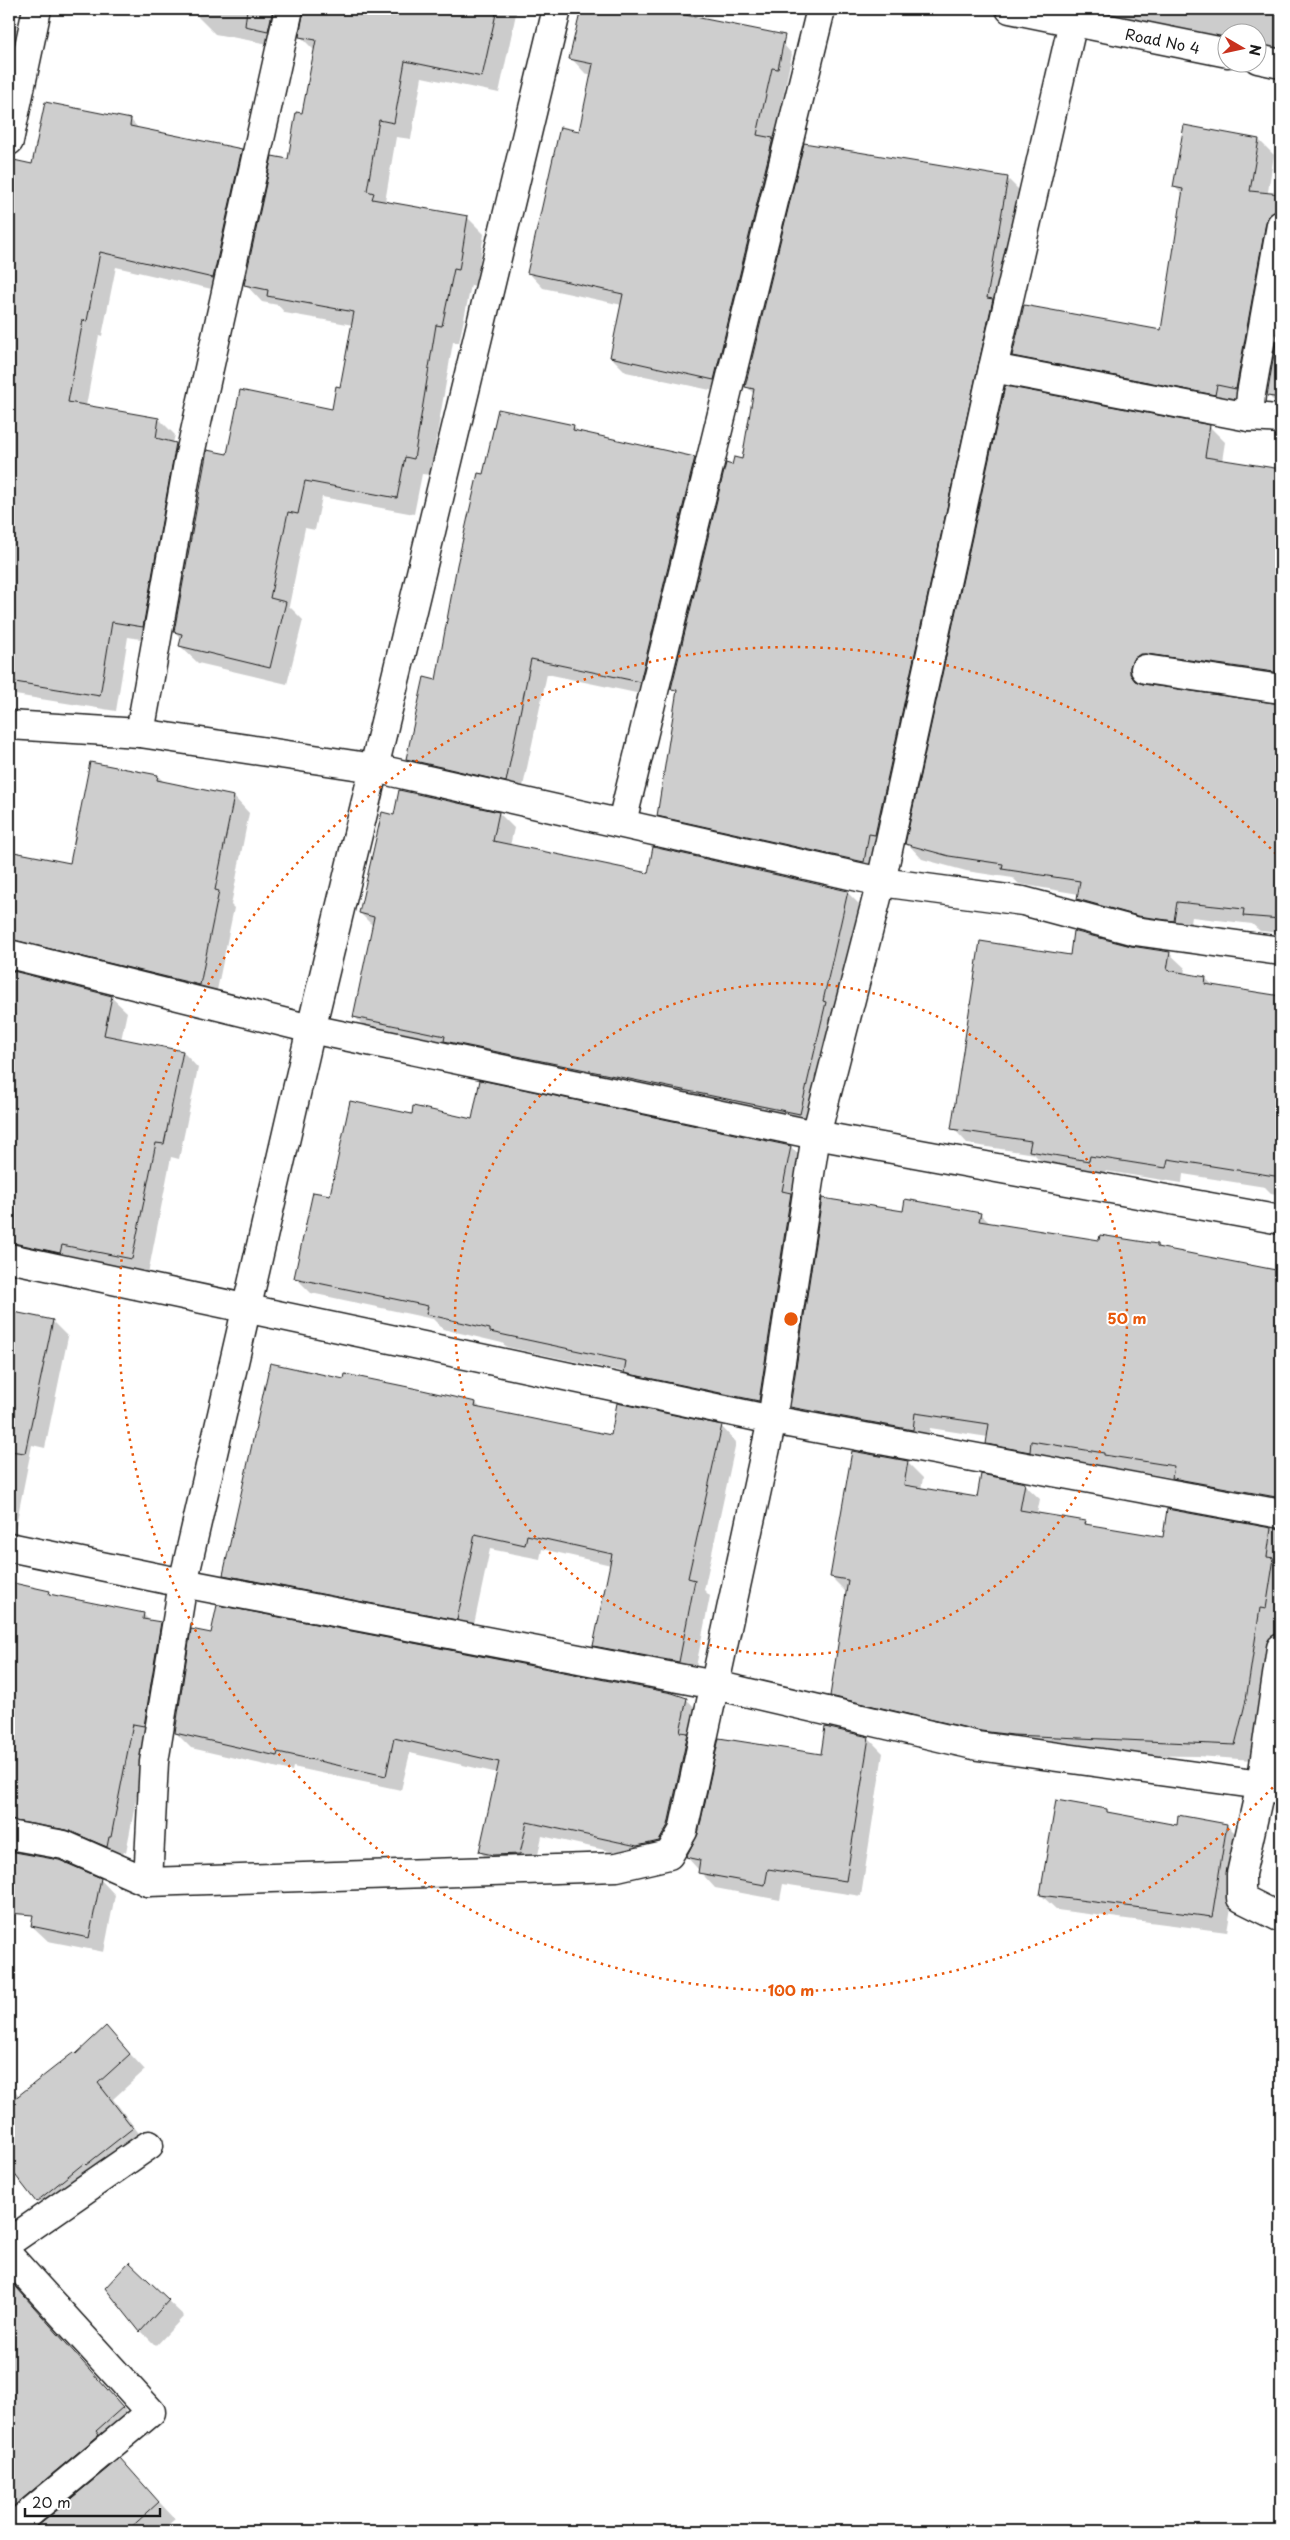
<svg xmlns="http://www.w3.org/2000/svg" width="1290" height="2540" font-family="'Playpen Sans',sans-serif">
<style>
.shadow{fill:#0003}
.building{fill:#cecece;stroke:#1c1c1c}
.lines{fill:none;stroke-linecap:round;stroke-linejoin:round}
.minor-casing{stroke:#1c1c1c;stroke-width:31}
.minor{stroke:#fff;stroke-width:28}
.ring{fill:none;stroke:#e8590c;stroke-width:2.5;stroke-dasharray:2.5 5}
.labels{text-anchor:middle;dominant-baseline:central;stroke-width:4;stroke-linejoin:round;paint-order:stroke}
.street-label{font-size:15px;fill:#1c1c1c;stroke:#fff}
.centre{fill:#e8590c;stroke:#fff;stroke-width:2.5}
.ring-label{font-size:15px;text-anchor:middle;font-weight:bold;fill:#e8590c;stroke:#fff;stroke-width:4;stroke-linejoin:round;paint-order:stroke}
</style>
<rect width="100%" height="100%" fill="#fff"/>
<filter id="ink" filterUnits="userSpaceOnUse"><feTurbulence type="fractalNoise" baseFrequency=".02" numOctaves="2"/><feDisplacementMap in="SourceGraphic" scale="10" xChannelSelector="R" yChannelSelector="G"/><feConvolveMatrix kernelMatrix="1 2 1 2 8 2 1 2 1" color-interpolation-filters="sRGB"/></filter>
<g filter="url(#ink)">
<path class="shadow" d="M199,9H517L499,93L422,77L411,139L396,137L385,202L467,217L484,234L476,286L471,285L459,343L453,342L430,475L422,474L414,514L322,497L315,530L305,528L289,606L303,620L287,684L198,663L180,646L182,639L175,632L228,456L333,410L341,388L353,325L285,313L278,305L262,302L245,284L289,160L303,114L315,51L300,36L304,11H301L285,47L215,34L198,17Z
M582,9H652L774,34L792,54L774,140L787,154L729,394L626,372L611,357L622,305L543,288L529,273L580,132L592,75L585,73L571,58Z
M1069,9H1281V60L1258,53V32H1228V45Z
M131,120L140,130L241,151L257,167L229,293L116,267L102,336L99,335L86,406L159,419L175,435L173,443L192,460L159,642L128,637L116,711L9,694V179L12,161L33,165Z
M1259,140L1274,155L1264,216L1268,217L1281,230L1251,404L1029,371L1013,355L1162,331L1183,195L1175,187Z
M1007,178L1022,193L879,877L674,831L659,815L678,694L672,688L733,466L743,461L754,394L746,386Z
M1281,320V408L1268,395Z
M573,426L580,433L695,458L710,473L655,697L547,674L521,796L423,774L407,759L437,681L484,475Z
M1210,427L1225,442L1222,461L1281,470V686L1148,674L1145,686L1281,705V933L1260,931L1252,924L1192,917L1189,935L1094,914L1079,899V894L1019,884L1013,878L966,871L922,859L907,843Z
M91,763L158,776L165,783L234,797L249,813L231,905L234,908L215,1000L9,967V971L111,997L127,1012L121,1040L183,1052L198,1068L179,1159L171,1157L148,1274L9,1254V852L71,865Z
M499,813L514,828L510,846L649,875L847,892L862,907L815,1129L370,1032L355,1017L373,926L360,913L395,816Z
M1131,947L1169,953L1185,968L1184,974L1205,978L1214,986L1281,997V1195L1271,1193L1265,1187L1183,1174L1182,1183L1105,1171L1104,1175L1046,1166L1034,1154L968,1144L953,1128L1071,956Z
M413,1116L791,1147L806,1162L774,1416L641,1388L625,1372L507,1347L502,1343L443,1329L433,1319L311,1293L296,1278L331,1197Z
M904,1212L980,1214L991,1224L1100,1242L1157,1245L1161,1249L1245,1267L1281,1272V1510L1189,1493L1174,1478L1046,1456L1045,1466L1003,1459L987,1443L988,1437L930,1428L928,1445L807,1422L791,1407Z
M9,1312L52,1321L68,1337L45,1448L32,1445L9,1560Z
M345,1381L417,1390L476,1403L482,1410L612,1436L721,1426L736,1442L704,1590L710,1596L694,1677L610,1661L594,1645L611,1565L542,1549L540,1559L490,1549L472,1634L240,1590L225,1574Z
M907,1462L923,1478L921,1489L978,1499L1024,1484L1040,1499L1037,1514L1085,1522L1089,1526L1164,1538L1168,1510L1281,1530V1660L1266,1761L1198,1756L1109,1755L847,1711L831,1695L847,1593L831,1577Z
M9,1583L30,1588L46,1604L9,1787Z
M143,1614L151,1622L160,1624L176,1639L148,1738L126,1852L124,1851L122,1861L67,1842L52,1826Z
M686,1699L702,1714L683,1841L654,1861L542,1836L535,1869L496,1867L480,1852L498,1773L410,1753L401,1790L293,1767L292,1771L191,1748L176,1733Z
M868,1738L883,1753L861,1896L783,1884L780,1900L715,1888L687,1857L822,1756Z
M1106,1810L1111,1814L1178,1826L1179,1817L1227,1825L1242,1840L1227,1932L1057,1910L1041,1895Z
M100,1879L115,1895L104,1952L48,1941L32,1926Z
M106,2028L145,2070L113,2099L147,2144L53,2217L9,2165V2082L19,2096L76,2055Z
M129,2264L184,2316L156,2346L141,2331Z
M9,2275L14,2285L139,2424L9,2531Z
M120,2460L175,2519L161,2531H34Z"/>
<path class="building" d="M247,9H273L268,31L245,26Z
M304,9H497L482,77L405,61L394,123L379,120L367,191L374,193L372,199L468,216L459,270L454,269L442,326L436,325L414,459L405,457L397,498L305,481L298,514L288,512L270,598L286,602L270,668L179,646L182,634L174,632L207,450L227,454L240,390L332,409L336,386L340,387L354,312L267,296L268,290L244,285L272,156L288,159L296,112L302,113L316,40L299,37Z
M581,9H655L785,35L778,69L772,68L757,135L773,138L714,380L610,357L623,294L527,273L560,127L579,131L593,64L569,59Z
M45,102L131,119L130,126L242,149L213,278L100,252L87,321L83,320L68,402L159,418L156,438L176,443L143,627L112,622L100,696L9,681V159L32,164Z
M1184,125L1259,139L1250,191L1281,194V210L1269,215L1266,222L1236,389L1217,385L1215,395L1012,356L1024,305L1161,330L1183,189L1173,187Z
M804,143L1008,177L987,298L993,299L875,835L869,834L864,862L657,816L677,690L671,689L726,463L732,465L734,457L742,459L754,389L745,387Z
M1281,313V398L1267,396Z
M1005,386L1210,425L1205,457L1281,469V673L1147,654H1140L1133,659L1130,667V674L1135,681L1143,684L1281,704V919L1243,916L1244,909L1177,902L1174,921L1138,916L1077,899L1080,881L1002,869L1003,864L949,856L905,844Z
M498,409L574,425L573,430L695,457L640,682L531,659L506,782L406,759L424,677L436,680L457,565L478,473L483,474Z
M90,762L158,775L157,780L234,796L215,890L219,891L200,985L9,939V851L70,863Z
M399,790L499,812L493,841L648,873L653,847L848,891L823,1001L826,1002L800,1114L444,1041L445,1036L353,1017L374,917L359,913L382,812L394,815Z
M1073,931L1131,946L1170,952L1167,970L1206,977L1205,984L1281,996V1177L1168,1159L1166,1168L1090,1156L1089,1161L1029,1151L1031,1141L951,1129L980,941L1070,955Z
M9,970L112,996L104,1035L183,1051L164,1144L156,1143L132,1259L62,1245L60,1253L9,1242Z
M480,1080L791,1146L782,1191L791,1193L759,1401L624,1373L626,1361L490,1332V1329L426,1314L428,1306L294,1278L313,1192L330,1195L350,1101L412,1114L413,1106L472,1119Z
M822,1198L903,1211L905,1199L981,1213L979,1221L1099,1240L1100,1235L1157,1244V1247L1281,1271V1465L1276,1497L1172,1478L1174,1466L1104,1455V1453L1031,1441L1030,1452L986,1444L989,1424L915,1413L913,1430L790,1407Z
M9,1311L53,1320L25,1453L9,1451Z
M270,1363L344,1379L345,1374L418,1389L476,1402L475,1407L611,1435L617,1403L722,1425L688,1578L695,1580L679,1662L593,1646L612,1554L527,1535L525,1545L475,1534L457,1620L223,1575Z
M852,1451L908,1461L904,1485L977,1497L981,1474L1025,1483L1020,1510L1086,1521L1085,1524L1163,1537L1167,1509L1271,1528L1267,1557L1274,1558L1266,1609L1260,1608L1246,1700L1235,1745L1013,1735L981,1731L830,1696L848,1580L830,1577Z
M9,1582L50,1591L49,1594L144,1613L143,1619L161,1622L144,1726L133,1724L111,1837H109L107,1847L67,1830L9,1820Z
M217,1605L672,1693L687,1698L680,1732L688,1733L668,1825L659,1841L637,1846L527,1822L520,1854L493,1855L479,1852L499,1762L394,1738L386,1776L278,1752L277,1756L175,1733L191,1629L211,1633Z
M825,1727L869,1737L846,1881L768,1869L765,1885L698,1873L700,1860L686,1857L698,1834L719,1738L821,1754Z
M1056,1800L1107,1809V1812L1177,1825L1178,1815L1227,1824L1212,1917L1040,1895Z
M9,1851L59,1860L101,1878L89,1938L31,1926L33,1915L9,1913Z
M106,2026L130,2054L98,2083L133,2128L86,2165L84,2163L36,2202L9,2167V2103L74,2052L76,2054Z
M129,2262L169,2300L140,2332L105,2288Z
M9,2279L123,2407L96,2431L99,2435L9,2510Z
M120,2458L159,2502L127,2531H32Z"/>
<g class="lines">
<defs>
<g id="minor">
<path id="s1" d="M1010,9L1228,53"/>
<path d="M1258,59L1281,64"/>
<path d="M9,141L37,9"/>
<path d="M993,368L1249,417L1281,419"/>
<path d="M1249,417L1251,394L1281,225"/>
<path d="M1145,669L1281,689"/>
<path d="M9,725L140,733L374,768L881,882L1023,901L1135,931L1281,951"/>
<path d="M140,733L188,463L289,9"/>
<path d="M622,822L821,9"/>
<path d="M9,954L311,1029L816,1135L1281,1220"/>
<path d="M9,1258L772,1420L1281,1514"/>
<path d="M9,1547L183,1583L715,1685L978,1746L1261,1785L1281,1790"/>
<path d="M1281,1648L1261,1785L1241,1874V1898L1281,1918"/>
<path d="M9,1835L64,1845L148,1882L154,1762L183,1583L311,1029L557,9"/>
<path d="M148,1882L617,1867L669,1855L683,1831L772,1420L816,1135L881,882L993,368L1076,9"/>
<path d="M9,2242L149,2145"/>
<path d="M9,2256L151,2412L9,2530"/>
</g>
</defs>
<use href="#minor" class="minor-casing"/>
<use href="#minor" class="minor"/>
</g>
</g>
<g class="ring">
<circle cx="791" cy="1319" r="336"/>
<path d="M1278 1782A672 672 0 1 1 1278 856"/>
</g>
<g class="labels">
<g class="street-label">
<text stroke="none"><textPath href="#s1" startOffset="156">Road No 4</textPath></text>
</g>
</g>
<circle cx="791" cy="1319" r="8" class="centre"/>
<g class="ring-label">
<text x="1127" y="1324">50 m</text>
<text x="791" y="1996">100 m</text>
</g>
<rect width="1290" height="2540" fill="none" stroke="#fff" stroke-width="30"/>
<rect x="15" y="15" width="1260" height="2510" fill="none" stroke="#1c1c1c" stroke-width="2" filter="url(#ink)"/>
<g transform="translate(1242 48) rotate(99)"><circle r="24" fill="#ffffff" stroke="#a4a4a4"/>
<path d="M0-4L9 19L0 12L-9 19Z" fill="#c8321e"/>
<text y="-8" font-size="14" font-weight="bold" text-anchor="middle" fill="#1c1c1c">N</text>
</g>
<path d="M25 2508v8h135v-8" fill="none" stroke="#1c1c1c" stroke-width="2.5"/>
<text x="32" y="2508" font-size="15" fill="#1c1c1c" stroke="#ffffff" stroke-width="4" paint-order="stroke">20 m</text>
</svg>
